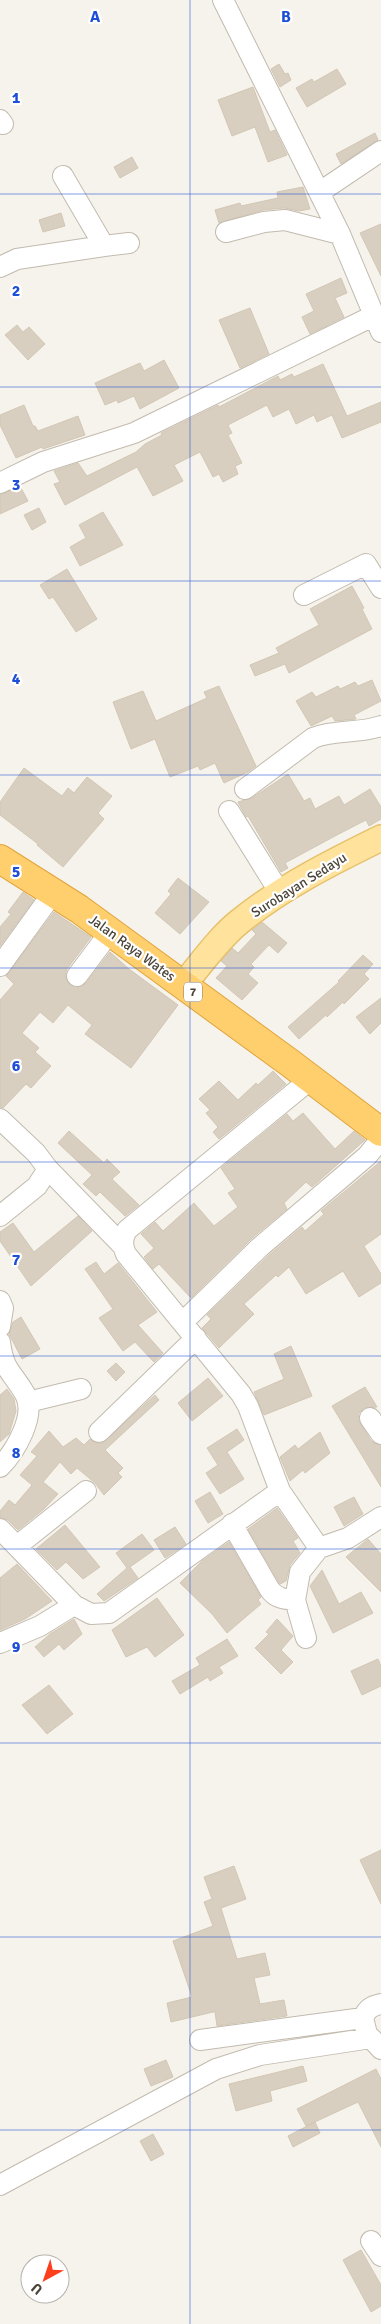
<svg xmlns="http://www.w3.org/2000/svg" width="381" height="2324" font-family="Signika,sans-serif">
<style>
.building{fill:#d8cfc1;stroke:#d3c7b4}
.lines{fill:none;stroke-linecap:round;stroke-linejoin:round}
.minor-casing{stroke:#c2bbae;stroke-width:22}
.major-casing{stroke:#e6c16a;stroke-width:28}
.highway-casing{stroke:#e0a43c;stroke-width:30}
.minor{stroke:#fff;stroke-width:20}
.major{stroke:#ffe39c;stroke-width:25}
.highway{stroke:#ffcf6e;stroke-width:28}
.grid{fill:none;stroke:#1d4ed8;stroke-width:1;stroke-opacity:0.55}
.labels{text-anchor:middle;dominant-baseline:central;stroke-width:4.5;stroke-linejoin:round;paint-order:stroke}
.shield{fill:#fff;stroke:#817c74;stroke-width:1}
.shield-label{font-size:12px;font-weight:bold;fill:#4b4439}
.street-label{font-size:14px;fill:#4b4439;stroke:#fff}
.grid-label{font-size:16px;text-anchor:middle;font-weight:bold;fill:#1d4ed8;stroke:#fff;stroke-width:4.5;stroke-linejoin:round;paint-order:stroke}
</style>
<rect width="100%" height="100%" fill="#f6f3ec"/>
<path class="building" d="M279,64L285,74L288,73L291,80L280,87L271,69Z
M337,69L346,84L307,107L296,88L312,79L314,82Z
M253,87L270,132L275,130L287,155L268,162L255,127L232,136L218,100Z
M375,133L378,140L341,164L336,154Z
M132,157L138,168L120,178L114,167Z
M303,187L310,209L299,211L284,208L263,210L219,223L215,210L240,203L241,206L278,198L277,192Z
M61,213L65,226L43,232L39,220Z
M381,224V276L360,233Z
M341,278L347,293L335,298L344,317L310,334L302,317L314,311L306,294Z
M250,308L269,354L240,368L219,320Z
M17,325L23,332L29,327L45,344L28,360L5,335Z
M164,360L179,388L140,409L134,396L118,403L117,400L105,405L95,383L140,363L144,371Z
M323,364L347,416L381,402V422L342,438L332,415L317,422L314,415L296,424L289,409L273,417L267,405L228,425L232,433L228,435L242,463L235,466L238,474L223,482L219,474L213,477L200,452L174,465L183,481L153,496L137,467L65,505L54,484L60,482L54,471L78,463L87,476L136,452L145,444L162,435L161,433L218,405L219,407L278,376L280,380L292,374L294,377Z
M24,405L33,426H35L38,431L78,416L85,435L43,449L42,447L16,458L0,425V415Z
M20,486L28,501L0,514V495Z
M39,508L46,522L32,530L24,515Z
M103,512L123,545L80,566L70,547L86,538L79,525Z
M67,569L97,619L76,632L53,597L49,599L40,585Z
M352,586L364,608L362,609L372,629L289,673L285,664L255,676L250,665L279,653L276,648L319,625L310,609Z
M372,680L381,701L354,715L356,719L335,721L332,716L311,726L296,701L312,692L316,697L338,686L340,689L355,682L358,686Z
M219,686L256,766L248,772L224,783L215,763L200,770L198,766L170,777L155,739L131,749L113,702L143,691L156,721L207,698L204,692Z
M24,768L62,796L68,788L74,793L87,777L112,796L98,813L104,819L63,867L37,845L38,844L0,815V802Z
M288,774L304,801L310,798L315,809L339,796L344,805L370,789L381,807V819L369,826L366,820L335,836L285,863L288,868L281,872L248,816L246,817L238,802L252,798Z
M178,878L209,902L180,934L155,913L171,894L168,891Z
M23,892L34,900L0,946V927L11,914L8,912Z
M54,912L91,937L67,969L65,975L70,985L76,988L86,983L110,952L129,969L178,1005L131,1068L85,1034L92,1025L68,1005L53,1023L40,1012L22,1033L39,1048L35,1052L51,1066L31,1088L26,1084L3,1108L0,1107V1000L14,984L6,976Z
M262,922L287,943L278,953L269,945L251,964L254,967L248,974L258,983L242,1000L216,978L227,966L221,961L232,948L238,953L256,934L252,930Z
M363,955L373,964L364,974L369,979L344,1004L343,1002L327,1017L326,1015L299,1039L288,1027L339,982L338,981Z
M381,998V1023L370,1034L356,1017Z
M273,1071L286,1084L219,1139L213,1132L218,1127L206,1113L210,1110L199,1099L219,1081L238,1100L256,1083L258,1085Z
M303,1113L335,1149L354,1131L365,1140L312,1187L306,1182L284,1203L287,1209L252,1238L191,1298L159,1264L153,1269L144,1257L154,1248L141,1234L155,1222L163,1231L194,1203L214,1226L238,1207L228,1193L235,1189L221,1168L287,1114L293,1121Z
M69,1131L104,1163L107,1159L120,1172L112,1179L139,1205L125,1216L100,1192L96,1196L83,1184L92,1175L58,1143Z
M381,1161V1234L364,1246L381,1274V1283L359,1297L343,1271L306,1294L289,1267L278,1277L276,1275L244,1304L254,1314L219,1348L202,1328L211,1319L207,1315L268,1256L302,1227L305,1231L324,1214L321,1211Z
M78,1216L92,1231L31,1286L0,1241V1232L13,1223L34,1252Z
M96,1262L104,1274L118,1263L157,1312L138,1325L163,1353L154,1362L135,1342L123,1351L99,1318L113,1309L85,1269Z
M21,1317L40,1349L22,1359L9,1334L13,1322Z
M291,1346L312,1396L264,1415L254,1392L284,1379L274,1354Z
M116,1363L125,1372L116,1381L107,1371Z
M208,1378L223,1396L192,1421L178,1403Z
M365,1387L377,1407L364,1408L359,1413L358,1419L371,1441L381,1446V1487L332,1406Z
M7,1389L14,1399L16,1411L9,1434L0,1442V1395Z
M155,1395L159,1400L105,1450L123,1468L118,1473L122,1477L104,1495L95,1483L77,1468L71,1474L60,1462L43,1482L58,1494L44,1509L18,1530L8,1520L0,1517V1511L9,1500L15,1505L32,1485L20,1475L37,1456L31,1452L49,1431L63,1447L76,1438L84,1445L90,1439L95,1443H102Z
M237,1429L244,1440L227,1452L244,1479L220,1494L206,1473L218,1465L207,1448Z
M320,1432L330,1453L305,1473L303,1470L290,1481L280,1457L295,1445L298,1449Z
M210,1492L223,1514L208,1523L195,1501Z
M354,1497L363,1514L344,1526L334,1507Z
M277,1508L298,1538L293,1541L300,1553L290,1565L286,1581L280,1584L248,1529Z
M65,1525L100,1567L83,1579L66,1562L57,1570L36,1549Z
M175,1527L186,1544L165,1558L154,1540Z
M142,1534L154,1550L130,1567L138,1578L104,1601L97,1594L127,1568L116,1553Z
M368,1539L381,1554V1592L346,1557Z
M229,1542L261,1597L258,1600L261,1604L227,1633L212,1614L180,1583L202,1561Z
M17,1564L52,1601L25,1619L0,1630V1578Z
M322,1570L339,1604L361,1592L373,1613L333,1633L310,1586Z
M157,1598L184,1635L155,1657L147,1647L126,1657L112,1630Z
M74,1619L82,1634L64,1650L59,1644L44,1657L35,1647L50,1634Z
M277,1619L293,1636L281,1650L293,1662L281,1674L255,1648L269,1634L266,1632Z
M227,1639L238,1656L219,1667L223,1673L210,1681L208,1677L180,1694L172,1681L200,1665L196,1658Z
M378,1659L381,1666V1686L362,1695L351,1671Z
M49,1685L73,1714L47,1734L22,1705Z
M381,1850V1904L360,1860Z
M234,1866L246,1899L221,1908L237,1959L265,1953L270,1975L254,1978L260,2004L284,2000L287,2016L217,2026L215,2012H213L171,2022L167,2003L192,1997L173,1941L213,1926L204,1902L212,1899L204,1877Z
M166,2060L173,2077L151,2086L144,2069Z
M303,2066L307,2081L270,2091L272,2101L236,2111L229,2084Z
M376,2069L381,2079V2147L358,2102L306,2126L297,2109Z
M315,2122L320,2133L293,2147L288,2136Z
M153,2134L164,2154L151,2161L140,2141Z
M361,2250L381,2285V2306L371,2312L343,2260Z"/>
<g class="lines">
<defs>
<path id="minor" d="M223,0L340,234L381,332
M0,120L3,124
M320,192L381,151
M226,232L264,222L285,220L340,234
M104,246L129,243
M0,267L17,259L104,246L63,176
M0,483L43,462L134,433L375,315
M304,595L366,564L381,588
M245,789L313,738C335,729 359,734 381,726
M229,811L280,893
M0,966L53,893
M77,976L110,932
M311,1079L127,1230C122,1239 122,1245 126,1254L241,1394L248,1406L280,1491L319,1548
M0,1119L36,1153L48,1169L37,1186L0,1216
M48,1169L123,1246
M0,1301L3,1308L0,1327
M183,1322L260,1247L367,1156L381,1139
M0,1342C4,1372 12,1371 25,1394C37,1415 15,1452 0,1467
M28,1402L81,1389
M370,1418L381,1434
M99,1432L196,1338
M232,1524L270,1590C277,1599 285,1599 295,1600
M0,1529L74,1605
M17,1546L86,1491
M306,1638L295,1600L300,1572L319,1548L348,1538L381,1517
M0,1643L40,1626L74,1605L91,1614L109,1613L280,1491
M366,2030L363,2018C367,2009 371,2006 381,2004
M200,2040L363,2018
M0,2185L216,2069L260,2055L371,2038L381,2049
M371,2241L381,2256"/>
<path id="major" d="M183,985C201,964 218,939 239,922C282,887 332,862 381,838"/>
<path id="highway" d="M0,859L79,909L290,1063L381,1132"/>
</defs>
<use href="#minor" class="minor-casing"/>
<use href="#major" class="major-casing"/>
<use href="#highway" class="highway-casing"/>
<use href="#minor" class="minor"/>
<use href="#major" class="major"/>
<use href="#highway" class="highway"/>
</g>
<path class="grid" d="M190,0V2324M0,194H381M0,387H381M0,581H381M0,775H381M0,968H381M0,1162H381M0,1356H381M0,1549H381M0,1743H381M0,1937H381M0,2130H381"/>
<g class="labels">
<rect class="shield" x="184" y="982.5" width="18" height="19" rx="4"/>
<g class="shield-label">
<text x="193" y="992">7</text>
</g>
<g class="street-label">
<text transform="translate(299 885) rotate(-32)">Surobayan Sedayu</text>
<text transform="translate(132 948) rotate(36)">Jalan Raya Wates</text>
</g>
</g>
<g class="grid-label">
<text x="95" y="22">A</text>
<text x="286" y="22">B</text>
<text x="16" y="103">1</text>
<text x="16" y="296">2</text>
<text x="16" y="490">3</text>
<text x="16" y="684">4</text>
<text x="16" y="877">5</text>
<text x="16" y="1071">6</text>
<text x="16" y="1265">7</text>
<text x="16" y="1458">8</text>
<text x="16" y="1652">9</text>
</g>
<g transform="translate(45 2279) rotate(220)"><circle r="24" fill="#ffffff" stroke="#b7b4b0"/>
<path d="M0-4L9 19L0 12L-9 19Z" fill="#fc3f1d"/>
<text y="-8" font-size="14" font-weight="bold" text-anchor="middle" fill="#4b4439">U</text>
</g>
</svg>
